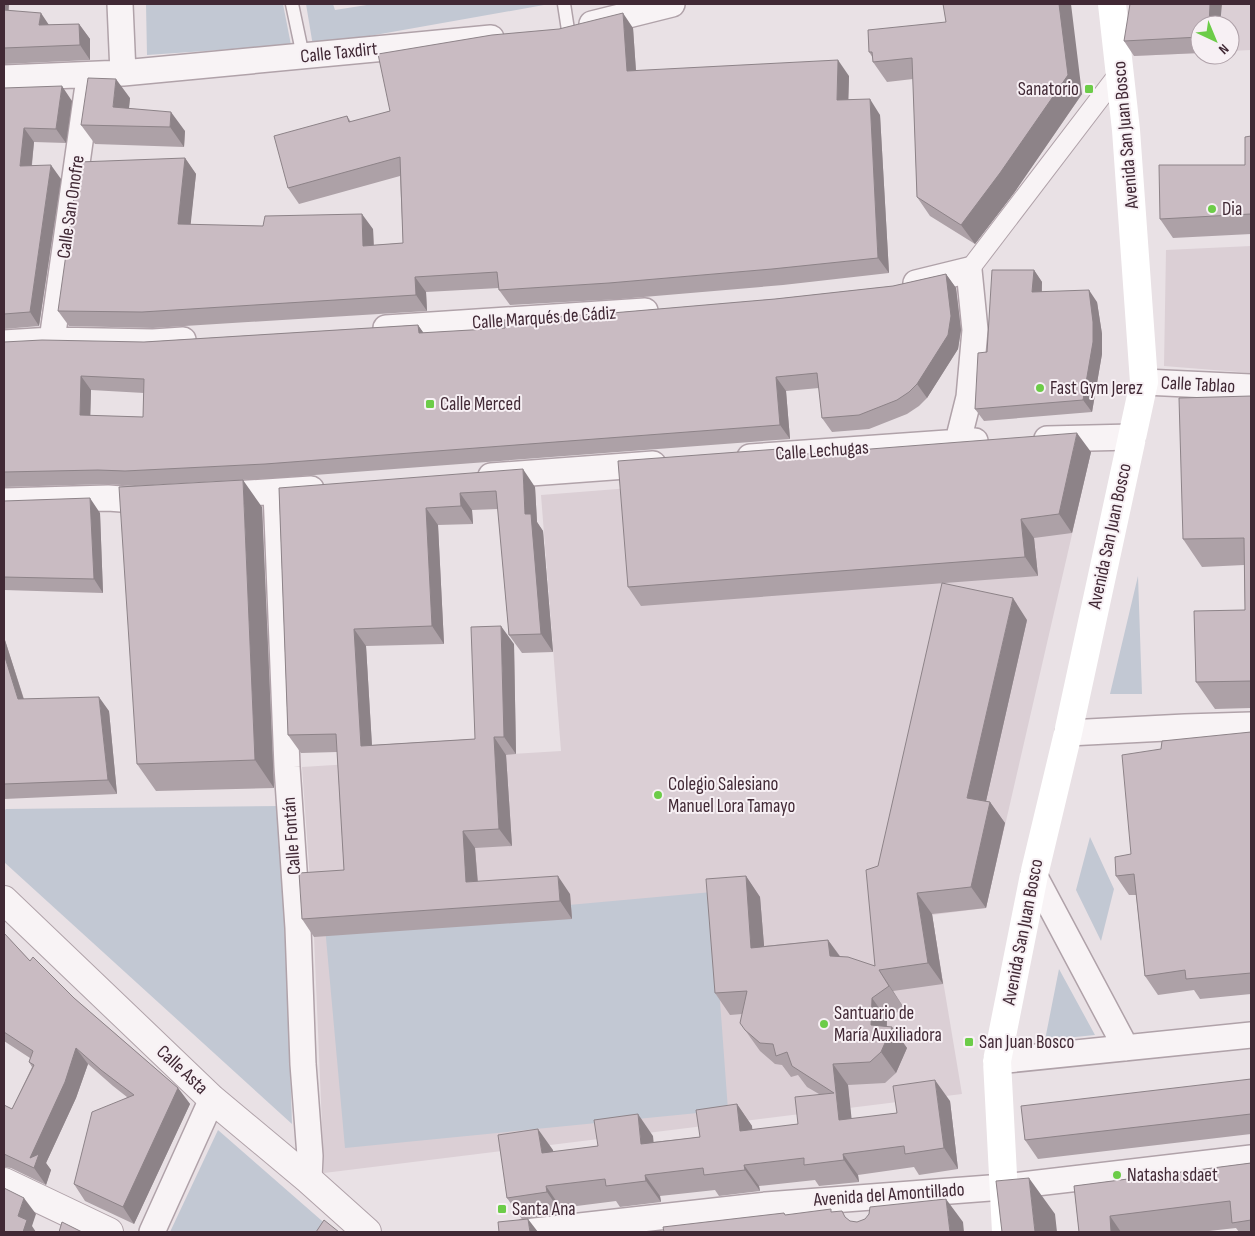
<svg xmlns="http://www.w3.org/2000/svg" width="1255" height="1236" font-family="'Sofia Sans Condensed',sans-serif">
<style>
.built{fill:#dbcfd5}
.green{fill:#c2c8d3}
.lines{fill:none;stroke-linecap:round;stroke-linejoin:round}
.service-casing{stroke:#b0a2a9;stroke-width:15}
.pedestrian-casing{stroke:#b0a2a9;stroke-width:21}
.minor-casing{stroke:#b0a2a9;stroke-width:28}
.tertiary-casing{stroke:#b0a2a9;stroke-width:30}
.service{stroke:#f8f3f5;stroke-width:12}
.pedestrian{stroke:#f8f3f5;stroke-width:19}
.minor{stroke:#f8f3f5;stroke-width:25}
.tertiary{stroke:#f8f3f5;stroke-width:28}
.secondary{stroke:#fff;stroke-width:28}
.wall{fill:#ada1a7;fill-rule:evenodd}
.shaded-wall{fill:#8d8388}
.building{fill:#c9bbc2;stroke:#8d8388;fill-rule:evenodd}
.poi-dot{fill:#6ccc48;stroke:#f7f0f4;stroke-width:2}
.labels{text-anchor:middle;dominant-baseline:central;stroke-width:4;stroke-linejoin:round;paint-order:stroke}
.street-label{font-size:19px;fill:#412935;stroke:#f7f0f4}
.poi-label{font-size:19px;fill:#412935;stroke:#f7f0f4;text-anchor:start}
</style>
<rect width="100%" height="100%" fill="#e9e1e5"/>
<path class="built" d="M1142,4H1251V50L1230,51V25H1200V53L1134,56Z
M1251,246V373L1164,366L1166,250Z
M1091,452L986,908L932,915L962,1094L324,1173L314,937L302,767L561,751L541,495Z"/>
<path class="green" d="M146,4H283L291,45L147,55Z
M306,4H333L335,10L373,4H544V5L313,46Z
M1138,576L1142,694H1110Z
M282,806L292,1124L4,862V811L6,809Z
M1090,837L1114,889L1101,941L1076,890Z
M712,892L728,1110L345,1148L325,927Z
M1059,969L1095,1035L1045,1040Z
M218,1130L329,1227L326,1232H170Z"/>
<g class="lines">
<defs>
<path id="service" d="M292,4L303,56
M564,4L568,30"/>
<path id="pedestrian" d="M969,270L1120,72"/>
<path id="minor" d="M120,4L123,73
M592,24L672,4
M4,78L123,73L491,38
M916,283L969,270L975,330L969,397L958,441
M386,328L645,311
M52,340L87,92
M4,343L52,340L153,342L183,340
M1144,382L1251,387
M1047,439L1132,437
M750,457L975,441
M491,476L653,464
M276,492L287,767L298,928L303,1064L310,1156L309,1180
M219,495L311,489
M4,501L108,498L135,500L154,499
M1068,733L1185,727L1251,725
M1034,875L1126,1048
M997,1061L1251,1035
M152,1232L212,1099
M526,1232L766,1205L1003,1187L1251,1158"/>
<path id="tertiary" d="M4,900L212,1099L309,1180L367,1232
M4,1182L109,1232"/>
</defs>
<use href="#service" class="service-casing"/>
<use href="#pedestrian" class="pedestrian-casing"/>
<use href="#minor" class="minor-casing"/>
<use href="#tertiary" class="tertiary-casing"/>
<use href="#service" class="service"/>
<use href="#pedestrian" class="pedestrian"/>
<use href="#minor" class="minor"/>
<use href="#tertiary" class="tertiary"/>
<path class="secondary" d="M1006,1232L997,1061L1034,875L1068,733L1144,382L1126,130L1112,4"/>
</g>
<path class="wall" d="M4,4L9,11L49,25L79,24L90,39V60L4,64Z
M1200,25V53L1134,56L1124,41Z
M633,28L636,71L849,76L848,100L880,115L889,273L783,285L620,299L510,305L499,290V288L426,292L427,311L153,328L69,326L58,311L185,158L196,174L190,225L373,229L374,245L403,243L400,176L299,204L288,188L347,116L351,122L390,111Z
M868,30L1082,94L1014,193L975,244L930,216L917,197L913,79L887,82L873,62V58L869,52Z
M4,88L72,101L66,143L34,142L32,165L61,179L39,326L4,329Z
M130,98L129,108L185,131L184,147L95,144L81,125Z
M1251,136V234L1173,238L1160,219L1245,165Z
M1034,270L1042,282V292L1097,302L1102,334V354L1092,412L984,421L975,409L987,352Z
M946,274L956,288L961,330L958,349L927,398L919,406L907,414L869,429L832,432L822,418L819,388L786,391L790,439L275,478L135,486L108,484L4,487V342H144L418,325L423,333L505,328L612,313L775,299L893,286ZM91,390L144,393L143,417L90,416Z
M1251,396V708L1215,709L1196,682L1245,610L1244,565L1202,567L1183,539Z
M779,449L784,456L1091,452L1072,533L1034,538L1038,576L641,606L628,587Z
M535,487L537,522L543,531L553,652L522,653L509,635L498,509L472,510L473,524L438,525L444,644L366,646L372,745L475,739L514,644L516,754L506,755L512,846L475,848L478,882L570,894L572,919L314,937L302,919L344,870L337,752L301,753L288,735L279,488Z
M4,501L100,513L103,593L4,590Z
M262,507L274,788L156,791L137,764Z
M1027,620L986,801L990,802L1005,823L986,908L932,914L943,984L893,991L904,1008L887,1019V1027H892L907,1048L896,1073L885,1083L848,1085L851,1119L897,1113L950,1101L958,1169L919,1175L914,1167L858,1175L859,1182L819,1186L815,1180L759,1186L760,1191L719,1196L715,1190L660,1196L661,1202L620,1207L616,1201L561,1208L562,1214L522,1219L507,1198L553,1150V1152L598,1146L653,1136V1142L700,1137L737,1104L752,1126V1130L798,1124L819,1094L807,1087L798,1075L791,1077L782,1065L775,1064L760,1051L745,1030L742,1014L730,1015L715,993L746,876L760,897L764,946L828,940L840,956L875,966L878,866Z
M4,637L24,699L109,711L117,794L4,799Z
M1251,732V994L1200,999L1194,990L1158,995L1145,976L1136,895H1129L1116,876L1131,854L1161,749Z
M4,933L30,961L74,998L178,1088L190,1104L134,1224L85,1201L74,1184L127,1097L113,1086L88,1064L76,1098L46,1163L51,1170L46,1185L11,1168L4,1167V1105L12,1109L32,1067L29,1062L30,1058L4,1041Z
M1251,1079V1134L1038,1159L1025,1140Z
M1251,1163V1232H1239L1236,1228L1200,1232H1079L1074,1186Z"/>
<path class="shaded-wall" d="M4,4H9L8,25L4,19Z
M1059,4H1071L1082,94L1014,193L975,244L961,225Z
M1210,4H1222L1220,25H1209Z
M41,13L51,28L39,25Z
M623,13L633,28L637,86L627,71Z
M79,24L90,39V60L80,45Z
M838,60L849,76L848,115L837,100Z
M116,79L130,98L127,126L113,107Z
M62,86L72,101L66,143L56,129Z
M870,99L880,115L889,273L878,258Z
M171,112L185,131L184,147L170,127Z
M24,128L34,142L30,180L20,166Z
M185,158L196,174L189,240L178,224Z
M51,165L61,179L39,326L30,312Z
M362,214L373,229L374,261L363,246Z
M1034,270L1042,282L1041,305L1032,292Z
M946,274L956,288L961,330L958,349L927,398L917,384Z
M415,277L426,292L427,311L416,295Z
M1089,290L1097,302L1102,334V354L1092,412L1083,400Z
M418,325L428,339L419,333Z
M81,376L91,390L90,429L80,415Z
M776,377L786,391L790,439L780,425Z
M1077,433L1091,452L1072,533L1059,514Z
M779,449L793,468L780,456Z
M523,469L535,487L537,522L543,531L553,652L541,634L525,514Z
M243,480L262,507L274,788L255,760Z
M460,493L472,510L473,524L461,506Z
M90,498L100,513L103,593L94,579Z
M426,508L438,525L444,644L432,626Z
M1021,519L1034,538L1038,576L1025,557Z
M1013,598L1027,620L982,819L967,798Z
M501,626L514,644L516,754L504,737Z
M354,629L366,646L373,764L361,746Z
M4,637L28,713L18,699L4,654Z
M99,697L109,711L117,794L108,780Z
M494,737L506,755L512,846L499,829Z
M990,802L1005,823L986,908L971,887Z
M463,831L475,848L479,900L466,882Z
M558,876L570,894L572,919L560,901Z
M746,876L760,897L766,969L751,948Z
M917,893L932,914L943,984L928,963Z
M828,940L843,961L830,956Z
M879,970L893,991L904,1008L889,986Z
M872,998L887,1019L886,1040L892,1027L907,1048L896,1073L881,1052L871,1025Z
M76,1048L88,1064L76,1098L46,1163L51,1170L46,1185L34,1168L30,1158Z
M833,1064L848,1085L854,1141L839,1120Z
M935,1080L950,1101L958,1169L944,1148Z
M178,1088L190,1104L134,1224L123,1207Z
M737,1104L752,1126L755,1152L740,1131Z
M638,1114L653,1136L656,1165L641,1144Z
M538,1129L553,1150L556,1174L542,1153Z
M843,1154L858,1175L859,1182L844,1160Z
M744,1165L759,1186L760,1191L745,1170Z
M645,1175L660,1196L661,1202L646,1181Z
M1029,1178L1055,1214L1057,1232H1035Z
M546,1186L561,1208L562,1214L547,1192Z
M24,1198L36,1214L32,1226L36,1232H23L18,1216Z
M946,1199L963,1222L964,1232H950Z
M1110,1216L1121,1232H1111Z
M528,1219L538,1232H530Z"/>
<path class="building" d="M943,4H1059L1068,75L1000,173L961,225L917,197L912,58L873,62L872,52H869L868,30L946,22Z
M1130,4H1210L1209,25H1200V37L1124,41Z
M4,10L41,13L39,25L79,24L80,45L4,48Z
M623,13L627,71L838,60L837,100L870,99L878,258L772,269L609,283L499,290L497,272L415,277L416,295L142,312L58,311L79,162L185,158L178,224L263,226L265,216L362,214L363,246L403,243L400,157L288,188L274,136L347,116L349,122L390,111L378,54L492,35L559,29Z
M88,78L116,79L113,107L171,112L170,127L81,125Z
M62,86L56,129L24,128L20,166L51,165L30,312L4,314V88Z
M1251,136V214L1160,219L1159,165H1245V137Z
M992,270H1034L1032,292L1089,290L1093,322V342L1083,400L975,409L978,353L987,352Z
M946,274L951,316L948,335L917,384L909,392L897,400L859,415L822,418L817,373L776,377L780,425L265,464L125,471L98,470L4,472V342L42,340L144,342L418,325L419,333L505,328L504,320L612,313L775,299L893,286ZM81,376L144,379L143,417L80,415Z
M1251,396V681L1196,682L1194,611L1245,610L1244,538L1183,539L1179,398Z
M1077,433L1059,514L1021,519L1025,557L628,587L618,461L779,449L780,456Z
M523,469L525,514H531L541,634L509,635L496,491L460,493L461,506L426,508L432,626L354,629L361,746L475,739L471,627L501,626L504,737H494L499,829L463,831L466,882L558,876L560,901L302,919L299,873L344,870L336,734L288,735L279,488Z
M243,480L255,760L137,764L119,487Z
M90,498L94,579L4,577V501Z
M942,583L1013,598L967,798L990,802L971,887L917,893L928,963L879,970L889,986L872,998L871,1025L892,1027L881,1052L870,1062L833,1064L839,1120L897,1113L893,1086L935,1080L944,1148L905,1154L904,1146L843,1154L844,1160L804,1165V1158L744,1165L745,1170L704,1175L703,1168L645,1175L646,1181L606,1186L605,1179L546,1186L547,1192L507,1198L498,1135L538,1129L542,1153L598,1146L594,1120L638,1114L641,1144L700,1137L696,1110L737,1104L740,1131L798,1124L795,1097L834,1093L792,1066L787,1052L776,1056L773,1044L760,1043L745,1030L740,1023L747,991L715,993L706,879L746,876L751,948L828,940L830,956L848,957L875,966L866,870L878,866Z
M4,654L18,699L99,697L108,780L4,784Z
M1251,732V973L1186,979L1185,970L1145,976L1134,874L1116,876L1115,857L1131,854L1122,755L1161,749L1162,741Z
M4,933L30,961L33,957L74,998L178,1088L123,1207L74,1184L92,1112L134,1095L101,1070L76,1048L65,1082L30,1158L39,1154L34,1168L4,1154V1105L12,1109L34,1065L29,1062L33,1051L4,1032Z
M1251,1079V1114L1025,1140L1021,1106Z
M1251,1163V1220L1232,1223L1230,1201L1110,1216L1111,1232H1079L1074,1186Z
M1029,1178L1035,1232H1002L996,1181Z
M4,1188L24,1198L18,1216L27,1220L23,1232H4Z
M946,1199L950,1232H664L663,1227L784,1213L785,1215L831,1209V1212L842,1211L845,1217L850,1221L857,1222L865,1219L869,1214L870,1207Z
M528,1219L530,1232H499L498,1222Z
M324,1220L339,1232H316Z
M62,1222L82,1232H59Z"/>
<g class="poi-dot">
<rect x="1084" y="84" width="10" height="10" rx="2.5"/>
<circle cx="1212" cy="209" r="5"/>
<circle cx="1040" cy="388" r="5"/>
<rect x="425" y="399" width="10" height="10" rx="2.5"/>
<circle cx="658" cy="795" r="5"/>
<circle cx="824" cy="1024" r="5"/>
<rect x="964" y="1037" width="10" height="10" rx="2.5"/>
<circle cx="1117" cy="1175" r="5"/>
<rect x="497" y="1204" width="10" height="10" rx="2.5"/>
</g>
<g class="labels">
<g class="street-label">
<text transform="translate(339 53) rotate(-6)">Calle Taxdirt</text>
<text transform="translate(1126 135) rotate(-95)">Avenida San Juan Bosco</text>
<text transform="translate(71 207) rotate(-82)">Calle San Onofre</text>
<text transform="translate(544 318) rotate(-4)">Calle Marqués de Cádiz</text>
<text transform="translate(1198 385) rotate(3)">Calle Tablao</text>
<text transform="translate(822 451) rotate(-4)">Calle Lechugas</text>
<text transform="translate(1110 536) rotate(-78)">Avenida San Juan Bosco</text>
<text transform="translate(292 836) rotate(-94)">Calle Fontán</text>
<text transform="translate(1023 932) rotate(-79)">Avenida San Juan Bosco</text>
<text transform="translate(182 1070) rotate(43)">Calle Asta</text>
<text transform="translate(889 1195) rotate(-4)">Avenida del Amontillado</text>
</g>
<g class="poi-label">
<text x="1079" y="89" text-anchor="end">Sanatorio</text>
<text x="1222" y="209">Dia</text>
<text x="1050" y="388">Fast Gym Jerez</text>
<text x="440" y="404">Calle Merced</text>
<text x="668" y="784">Colegio Salesiano<tspan x="668" dy="22">Manuel Lora Tamayo</tspan></text>
<text x="834" y="1013">Santuario de<tspan x="834" dy="22">María Auxiliadora</tspan></text>
<text x="979" y="1042">San Juan Bosco</text>
<text x="1127" y="1175">Natasha sdaet</text>
<text x="512" y="1209">Santa Ana</text>
</g>
</g>
<rect width="1255" height="1236" fill="none" stroke="#412935" stroke-width="10"/>
<g transform="translate(1215 40) rotate(136)"><circle r="24" fill="#f7f0f4" stroke="#aea0a8"/>
<path d="M0-4L9 19L0 12L-9 19Z" fill="#6ccc48"/>
<text y="-8" font-size="14" font-weight="bold" text-anchor="middle" fill="#412935">N</text>
</g>
</svg>
